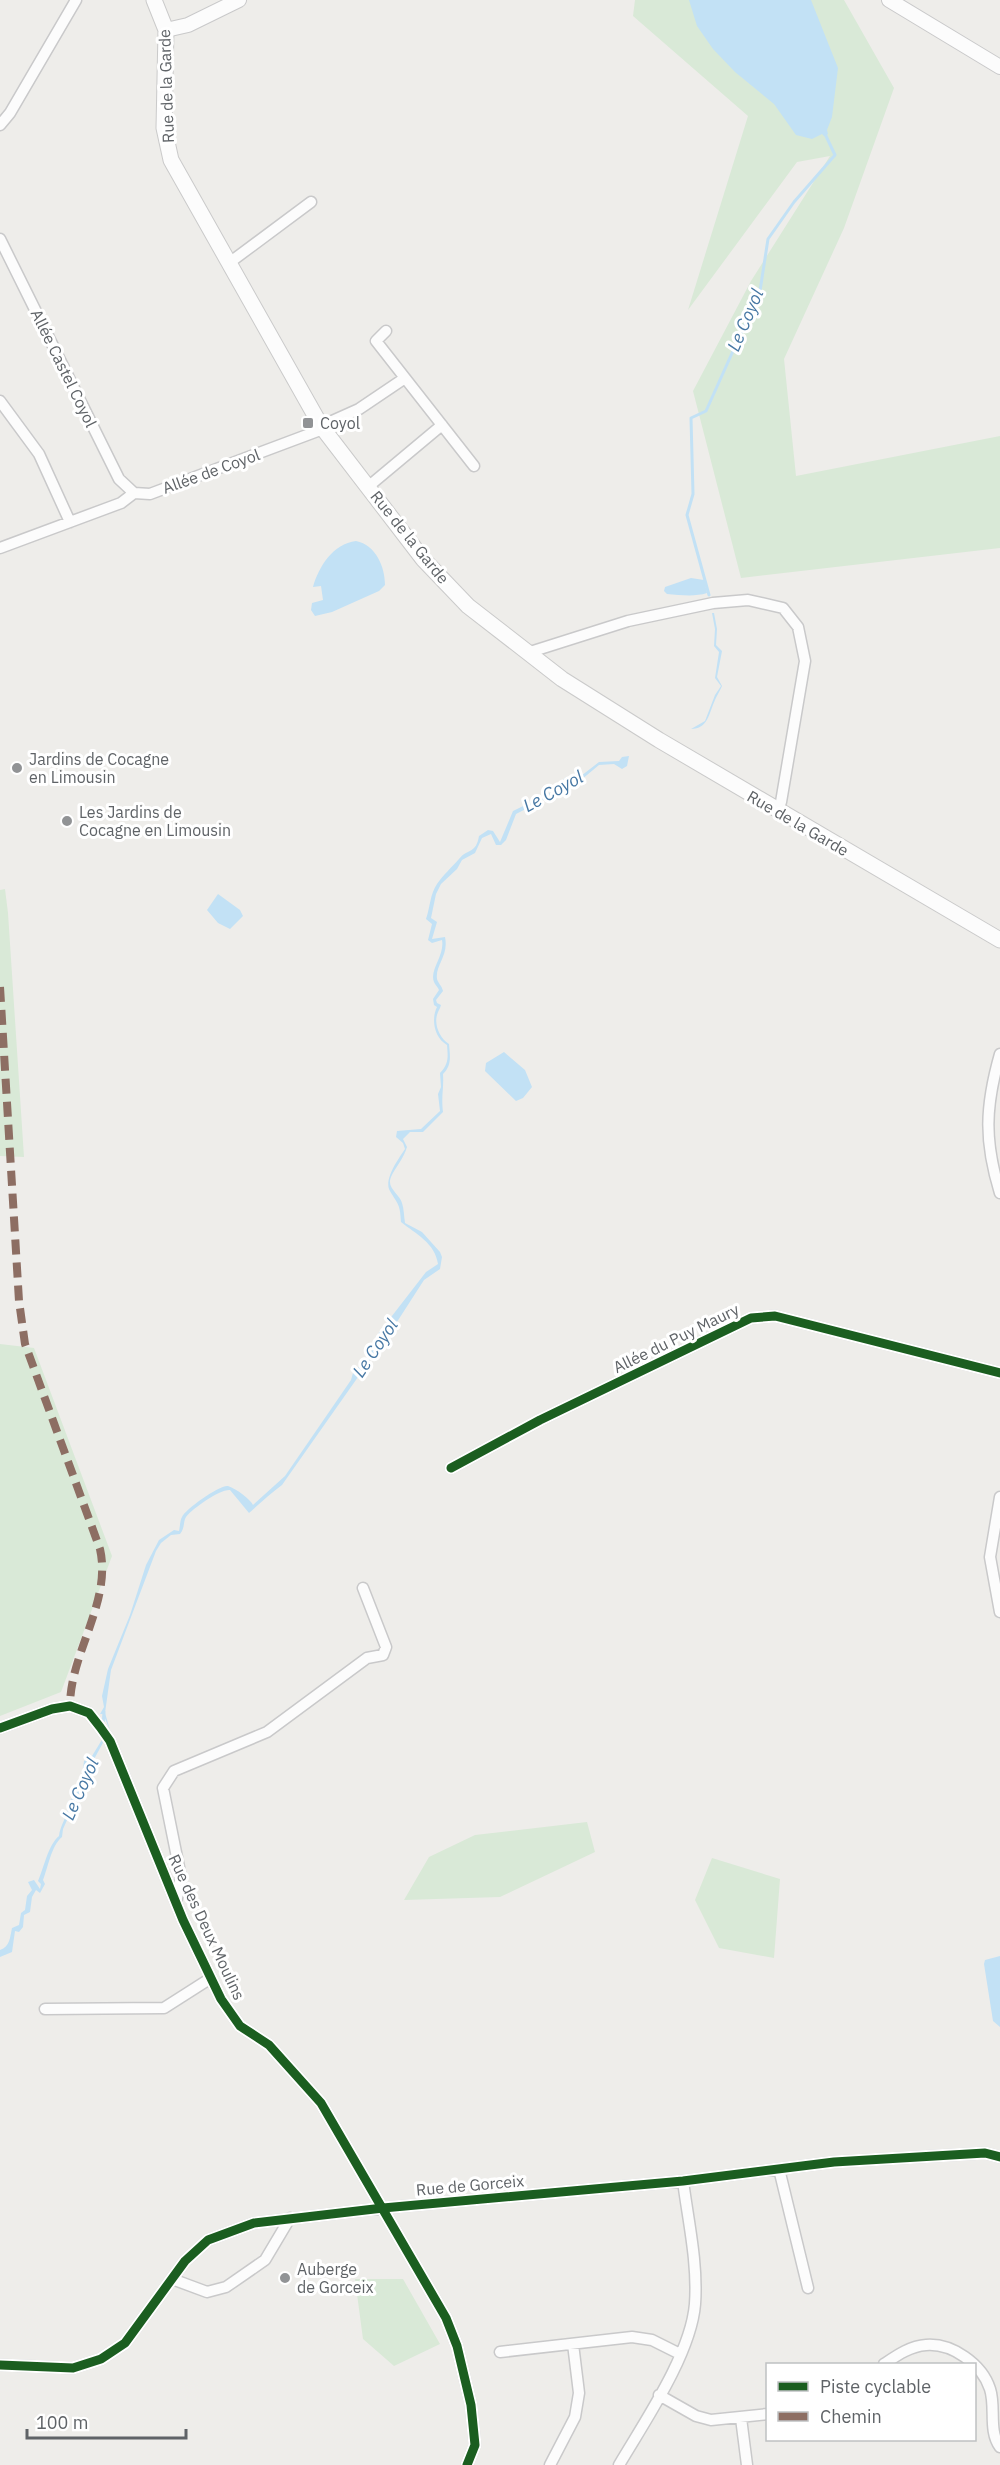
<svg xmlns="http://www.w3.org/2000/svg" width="1000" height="2465" font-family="'IBM Plex Sans',sans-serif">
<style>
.green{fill:#d9e9d7}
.water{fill:#c2e1f5}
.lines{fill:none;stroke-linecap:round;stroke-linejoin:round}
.stream{stroke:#c2e1f5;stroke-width:3}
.minor-casing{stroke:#c9c9ca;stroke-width:13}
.tertiary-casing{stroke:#c9c9ca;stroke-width:16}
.secondary-casing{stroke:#cacaca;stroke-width:17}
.minor{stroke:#fcfcfc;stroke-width:10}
.tertiary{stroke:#fcfcfc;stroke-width:14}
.secondary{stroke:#fcfcfc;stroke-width:15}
.quiet{stroke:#8d6e63;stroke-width:8;stroke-dasharray:15 8;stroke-linecap:butt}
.cycleway-casing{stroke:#fff;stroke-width:13}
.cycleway{stroke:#1b5e20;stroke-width:9}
.poi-dot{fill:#919395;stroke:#fff;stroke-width:2}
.labels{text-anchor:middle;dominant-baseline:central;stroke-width:6;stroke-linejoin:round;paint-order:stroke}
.street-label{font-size:16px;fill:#5f6367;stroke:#fff}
.poi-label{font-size:16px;fill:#5f6367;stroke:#fff;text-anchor:start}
.water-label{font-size:18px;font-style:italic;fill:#4778a4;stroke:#fff}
</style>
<rect width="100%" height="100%" fill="#eeedea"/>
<path class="green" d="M635,0H844L894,88L844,228L784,359L796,476L1000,436V548L741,578L693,391L751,281L830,156L797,162L688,310L748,116L633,16Z
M5,889L8,913L24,1157L0,1156V890Z
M0,1344L34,1348L112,1556L61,1692L0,1716Z
M587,1822L595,1852L500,1897L404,1900L429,1857L475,1835Z
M712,1858L780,1879L774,1958L719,1948L695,1900Z
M355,2279H403L440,2344L394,2366L363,2339Z"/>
<path class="water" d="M689,0H811L838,68L832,117L827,130L828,134L824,136L822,134L812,139L796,135L774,104L735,72L713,49L697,26Z
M356,541C376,545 385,567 385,585L379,591L332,612L315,616L311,610L312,603L323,600L321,586L313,587C319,566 333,544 356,541Z
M691,578L704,580L707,593C695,597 680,595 667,594L664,591L665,587Z
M712,613H714L717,629L716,645L722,651L717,677L722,686C720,691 717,695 715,700C709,713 708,729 691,729L705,721L715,695L721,686L715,678L719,652L714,646L715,629Z
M629,756L627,766L622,769L614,764L599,765L581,780H568L555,794L516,814L506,840L501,845H496L491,834L482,838L475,853L462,860L457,869L441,884L436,894L431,918L437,922L432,939L445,937C449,956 435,965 437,979C438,983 442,986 443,991L436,1000L437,1003L441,1005C440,1009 438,1011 437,1015C434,1025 440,1039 449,1044C450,1056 452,1065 443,1074C444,1089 441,1096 443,1112L423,1132H410L403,1139L407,1147C404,1158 395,1168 391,1177C386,1188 400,1194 402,1203C404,1209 404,1217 405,1223L422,1232L440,1252L442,1257L440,1269L424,1280L395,1325L383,1336L370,1360L282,1485C270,1494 260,1503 249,1513L230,1490C220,1489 193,1508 186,1517C183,1522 185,1528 180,1534L171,1535L161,1543L156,1551L111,1670L105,1713L110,1730L103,1714H100L104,1707L102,1696L108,1669L130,1615L146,1565L159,1540L174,1530L179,1531C180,1527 180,1520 182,1517C185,1509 221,1484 228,1486C237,1489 250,1499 253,1505L285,1476L351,1380L353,1373L370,1355L378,1334L426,1272L438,1264C435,1243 416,1234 401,1222C400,1203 398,1205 390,1191C383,1180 399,1158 405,1149L403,1143L396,1137L397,1131L421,1129L440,1111L438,1094L441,1087L440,1073C449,1064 448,1057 447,1045C434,1038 431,1019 437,1007L434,1005L433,999L439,990C438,987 435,985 434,982C429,970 445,955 442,940L432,943L428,940L432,924L426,919C430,908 430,894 437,884C443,875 452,867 459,859C468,848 476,854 479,836L488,830L493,831L500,842L513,811L552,792L566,777L581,776L599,762L619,761L622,757Z
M218,894L240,910L243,916L230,929L218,923L207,910Z
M504,1052L525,1070L532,1087L523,1098L516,1101L485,1071L486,1063Z
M103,1738L105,1739L86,1774L87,1776L63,1829L62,1837C51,1846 48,1868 43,1880L45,1884L40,1893L36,1890L32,1897L30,1912L24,1915L23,1927L19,1932L15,1931L12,1952L0,1957V1950C10,1947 10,1937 12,1928L19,1925L21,1913L25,1910L27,1896L32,1890L28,1882L34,1880L40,1889L41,1884L38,1881C44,1868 48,1845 59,1836C60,1824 70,1814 67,1803L76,1795L75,1792L82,1777L84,1761L92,1756Z
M1000,1956V2027L993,2021L984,1964L985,1960Z"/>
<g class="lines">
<path class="stream" d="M709,595L687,515L693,494L691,418L706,411L760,291L768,239L794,202L835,155L825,134
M103,1726L104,1712"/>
<defs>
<path id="minor" d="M0,125L10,113L76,0
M0,239L119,479L134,493
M229,263L311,202
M386,331L376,341L474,466
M0,401L39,454L70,522
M321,426L359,409L405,378
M369,486L442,425
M0,548L121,503L134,493L150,494L323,429
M527,653L628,621L713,603L748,600L783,608L798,627L805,661L781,802L776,811
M1000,1054C985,1107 984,1141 1000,1193
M451,1468L540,1420L751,1318L775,1316L1000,1373
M1000,1497L990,1557L1000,1612
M0,1728L52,1709L70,1706L89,1713L100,1727L110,1741L183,1920L221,1999L240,2026L269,2045L321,2103L446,2318L457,2346L471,2405L475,2445L467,2465
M176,1903L181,1877L163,1788L174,1771L267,1732L367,1658L383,1655L386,1647L363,1588
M45,2009L164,2008L211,1978
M779,2169L808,2288
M172,2279L207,2292L226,2287L265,2260L290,2218
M500,2352L632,2337L652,2340L680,2354
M884,2364C896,2356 910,2346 926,2345C952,2343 982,2364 990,2389C996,2407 988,2431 1000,2447
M0,2365L73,2368L101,2359L125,2343L185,2261L208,2240L254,2223L383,2208L683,2181L834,2162L985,2153L1000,2157
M659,2395L696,2416L711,2420L768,2414
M741,2418L747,2465
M550,2465L575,2417L579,2393L573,2344
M619,2465C645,2421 691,2354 695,2304C698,2263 688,2220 683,2181"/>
<path id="tertiary" d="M889,0L1000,67
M166,30L188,25L239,0"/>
<path id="secondary" d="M154,0L166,30L164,128L171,160L321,426L423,559L468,606L562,679L659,740L1000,940"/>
</defs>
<use href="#minor" class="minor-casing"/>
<use href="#tertiary" class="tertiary-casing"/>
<use href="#secondary" class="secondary-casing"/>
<use href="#minor" class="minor"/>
<use href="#tertiary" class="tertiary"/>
<use href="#secondary" class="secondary"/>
<path class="quiet" d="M0,987L19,1301L25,1344L100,1549C112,1602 70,1653 70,1706"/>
<defs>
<path id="cycleway" d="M451,1468L540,1420L751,1318L775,1316L1000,1373
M0,1728L52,1709L70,1706L89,1713L100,1727L110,1741L183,1920L221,1999L240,2026L269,2045L321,2103L446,2318L457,2346L471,2405L475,2445L467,2465
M0,2365L73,2368L101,2359L125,2343L185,2261L208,2240L254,2223L383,2208L683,2181L834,2162L985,2153L1000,2157"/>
</defs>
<use href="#cycleway" class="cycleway-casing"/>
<use href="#cycleway" class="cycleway"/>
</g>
<g class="poi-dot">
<rect x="302" y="417" width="12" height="12" rx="3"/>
<circle cx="17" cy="768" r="6"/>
<circle cx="67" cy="821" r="6"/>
<circle cx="285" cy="2278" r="6"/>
</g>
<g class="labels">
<g class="street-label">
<text transform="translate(166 86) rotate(-92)">Rue de la Garde</text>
<text transform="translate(64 368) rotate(64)">Allée Castel Coyol</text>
<text transform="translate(211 471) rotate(-20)">Allée de Coyol</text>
<text transform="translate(410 537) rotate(51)">Rue de la Garde</text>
<text transform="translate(798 823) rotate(30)">Rue de la Garde</text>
<text transform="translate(676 1338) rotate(-26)">Allée du Puy Maury</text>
<text transform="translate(207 1927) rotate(65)">Rue des Deux Moulins</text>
<text transform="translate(470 2185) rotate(-5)">Rue de Gorceix</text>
</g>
<g class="poi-label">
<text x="320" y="423">Coyol</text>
<text x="29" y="759">Jardins de Cocagne<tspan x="29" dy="18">en Limousin</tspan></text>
<text x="79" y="812">Les Jardins de<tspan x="79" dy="18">Cocagne en Limousin</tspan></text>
<text x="297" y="2269">Auberge<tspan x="297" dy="18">de Gorceix</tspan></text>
</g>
<g class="water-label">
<text transform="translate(745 320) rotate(-67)">Le Coyol</text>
<text transform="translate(553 791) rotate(-29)">Le Coyol</text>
<text transform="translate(375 1348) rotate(-56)">Le Coyol</text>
<text transform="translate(80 1789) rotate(-66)">Le Coyol</text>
</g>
</g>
<rect x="766" y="2363" width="210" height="78" fill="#ffffff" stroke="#bfc1c2" stroke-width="1.5"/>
<rect x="778" y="2382" width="30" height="9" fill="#1b5e20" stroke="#bfc1c2" stroke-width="1.5"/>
<text x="820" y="2393" font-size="18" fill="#5f6367">Piste cyclable</text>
<rect x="778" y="2412" width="30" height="9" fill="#8d6e63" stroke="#bfc1c2" stroke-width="1.5"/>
<text x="820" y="2423" font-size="18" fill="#5f6367">Chemin</text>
<path d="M27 2429v9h159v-9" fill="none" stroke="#5f6367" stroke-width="3"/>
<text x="36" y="2429" font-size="18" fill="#5f6367" stroke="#ffffff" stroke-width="4.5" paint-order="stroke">100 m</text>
</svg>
